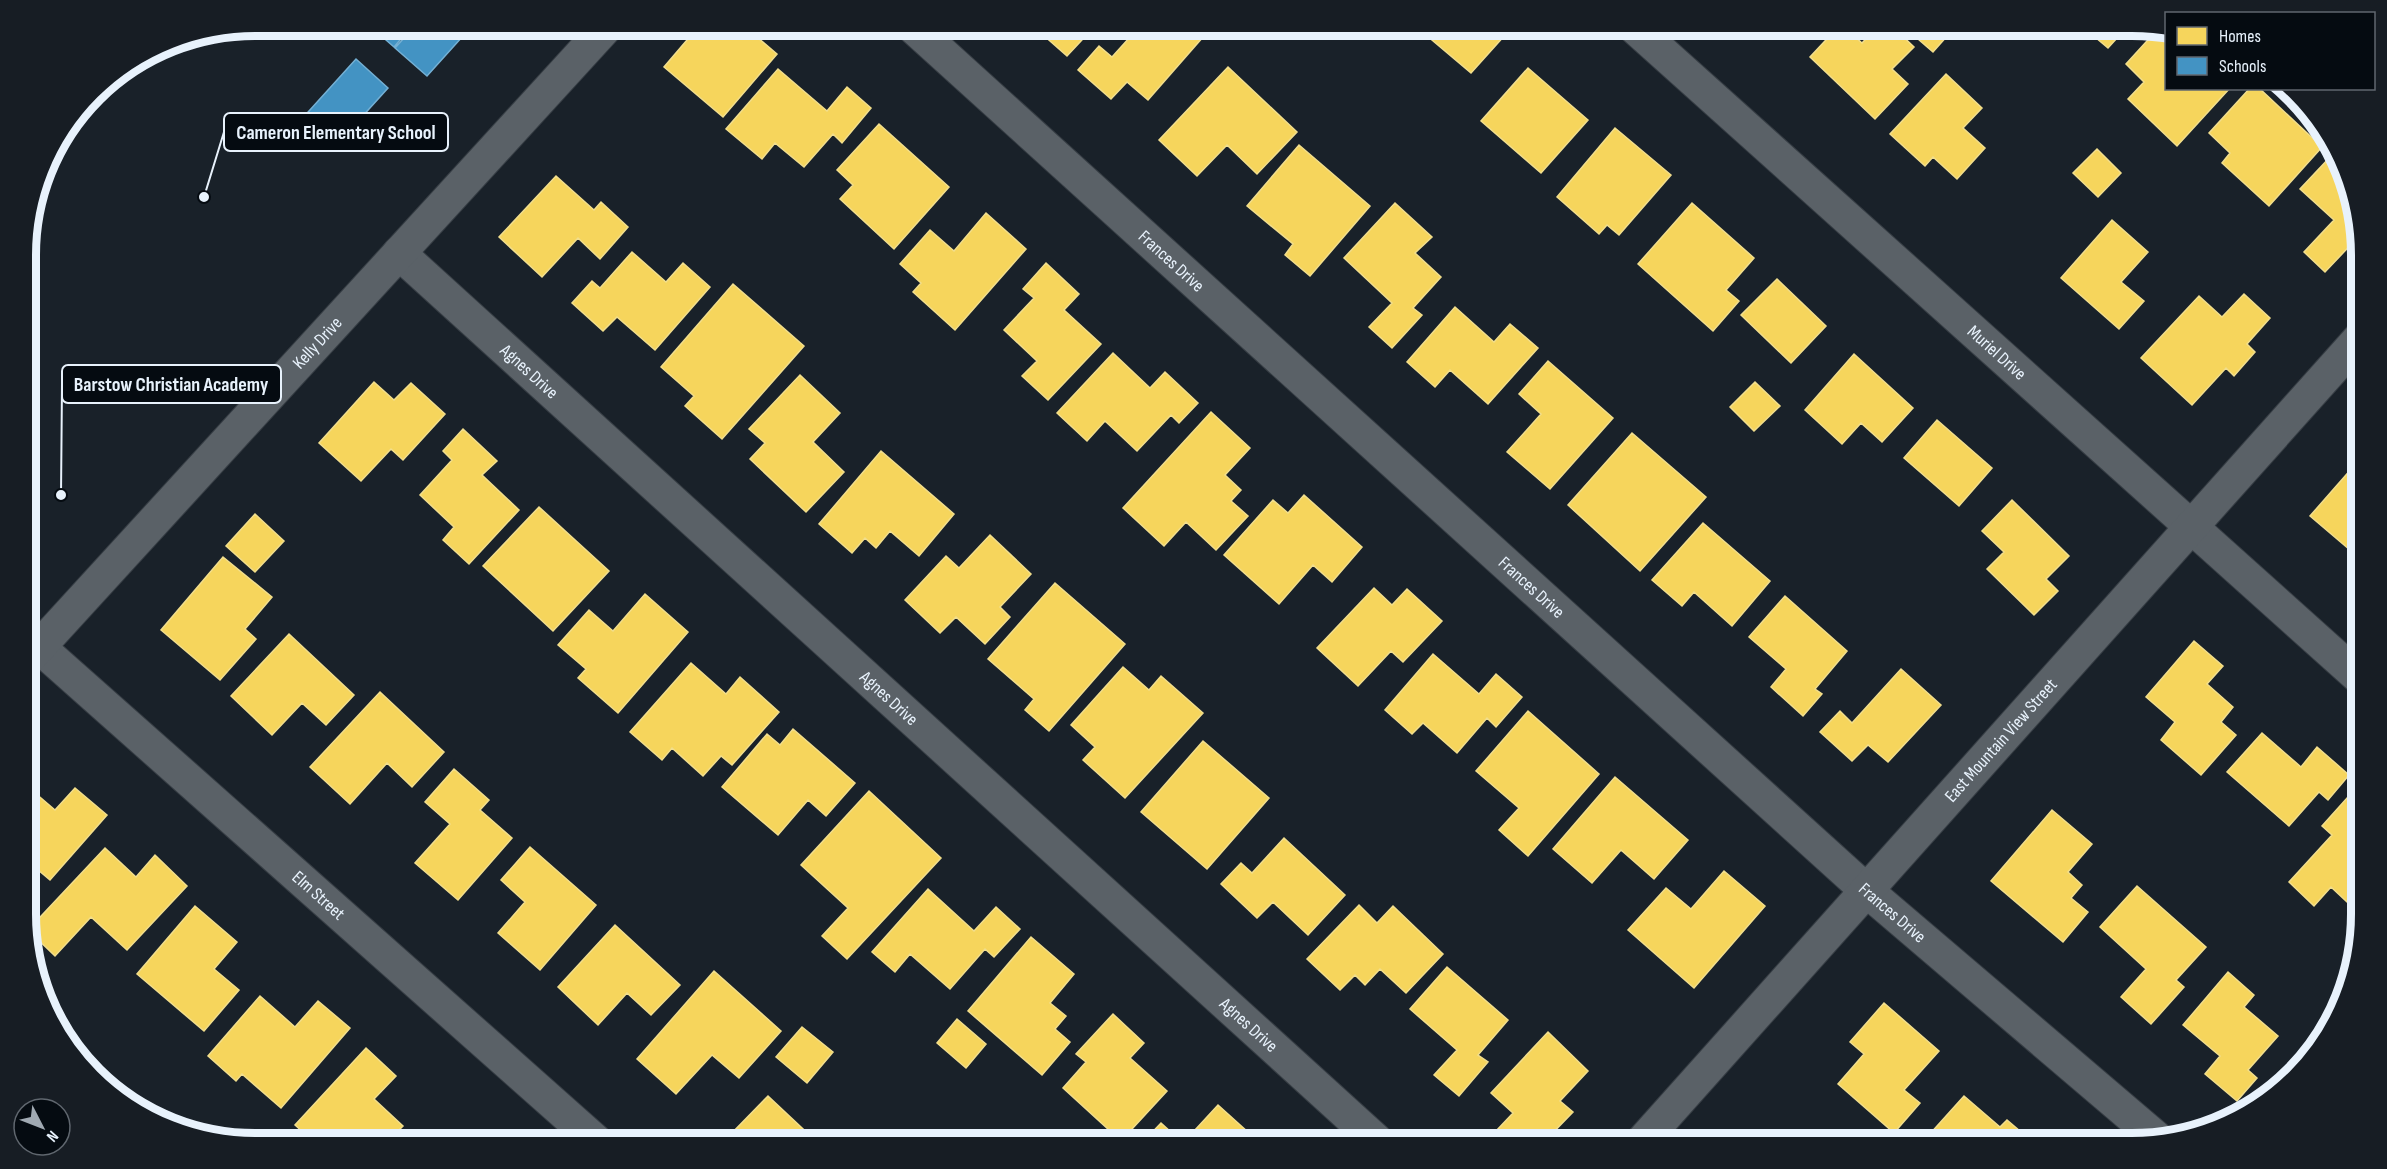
<svg xmlns="http://www.w3.org/2000/svg" width="2387" height="1169" font-family="'Sofia Sans Condensed',sans-serif">
<style>
.homes{fill:#f6d55c;stroke:#f2de8c;stroke-width:1.5}
.schools{fill:#4393c3;stroke:#74b0d4;stroke-width:1.5}
.lines{fill:none;stroke-linecap:round;stroke-linejoin:round}
.street-casing{stroke:#363d44;stroke-width:35}
.secondary-casing{stroke:#363d44;stroke-width:35}
.street{stroke:#5a6167;stroke-width:33}
.secondary{stroke:#5a6167;stroke-width:33}
.labels{text-anchor:middle;dominant-baseline:central;stroke-width:6;stroke-linejoin:round;paint-order:stroke}
.street-label{font-size:18px;fill:#e8f2fc;stroke:#050b11}
.rim{fill:none;stroke:#e8f2fc;stroke-width:8}
.leader{fill:none;stroke:#e8f2fc;stroke-width:2}
.callout-dot{fill:#e8f2fc;stroke:#050b11;stroke-width:2}
.callout{fill:#050b11;stroke:#e8f2fc;stroke-width:2}
.callout-label{font-size:20px;text-anchor:middle;font-weight:bold;fill:#e8f2fc}
</style>
<rect width="100%" height="100%" fill="#192129"/>
<path class="homes" d="M685,26H744L777,54L723,117L664,67L693,33Z
M1033,26H1095L1067,56Z
M1140,26H1190L1203,37L1148,100L1127,82L1111,99L1078,70L1099,46L1112,57Z
M1423,26H1494L1505,35L1471,73L1419,29Z
M1778,26H1801L1790,37Z
M1839,26H1843L1862,43L1878,26H1892L1914,47L1892,69L1908,84L1875,119L1810,57Z
M1903,26H1956L1933,52Z
M2082,26H2128L2108,48Z
M2156,31L2166,34V88H2230L2177,146L2128,99L2144,82L2126,64Z
M1228,67L1297,132L1257,174L1227,145L1197,176L1159,140Z
M1528,68L1588,120L1541,173L1481,121Z
M778,69L827,111L847,87L871,108L842,143L833,134L804,167L775,143L762,159L726,129Z
M1946,74L1982,108L1963,128L1985,148L1957,179L1933,157L1925,166L1890,134Z
M2250,88H2259L2322,147L2269,206L2222,163L2230,153L2209,133Z
M879,124L949,187L894,249L840,199L853,185L837,170Z
M1615,128L1671,175L1619,235L1607,225L1599,234L1557,197Z
M1299,145L1370,206L1310,276L1285,255L1293,244L1247,206Z
M2097,149L2121,173L2098,197L2073,173Z
M2333,154L2360,226V235L2325,272L2304,252L2334,220L2300,189Z
M556,176L594,210L601,202L628,227L600,259L578,238L542,277L499,237Z
M1395,203L1432,237L1415,253L1441,277L1413,308L1422,315L1392,348L1369,327L1392,303L1344,258Z
M1692,203L1754,258L1726,290L1739,301L1713,331L1638,264Z
M986,213L1026,249L955,330L913,292L921,283L900,264L930,230L954,251Z
M2112,220L2148,252L2121,282L2144,301L2119,329L2061,278Z
M632,252L666,282L683,263L710,287L655,350L617,317L603,331L572,303L592,281L600,288Z
M1046,263L1079,294L1064,310L1101,344L1048,400L1022,376L1037,361L1004,330L1034,298L1023,289Z
M1777,279L1826,326L1791,363L1741,315Z
M733,284L804,346L722,439L685,406L694,396L661,367Z
M2244,294L2270,318L2247,344L2255,352L2234,376L2226,368L2192,405L2141,358L2199,296L2222,317Z
M1455,307L1494,342L1510,324L1538,348L1488,404L1450,370L1435,387L1407,362Z
M1113,353L1150,388L1165,372L1198,403L1179,423L1171,415L1137,451L1105,421L1087,441L1057,413Z
M1854,354L1913,408L1882,442L1861,423L1842,444L1805,410Z
M1548,361L1613,418L1550,489L1507,452L1541,414L1519,394Z
M800,375L840,413L813,442L844,472L806,512L750,459L765,443L749,429Z
M374,382L394,400L411,383L445,414L403,460L391,449L361,481L319,443Z
M1755,382L1780,406L1754,431L1730,407Z
M1211,412L1250,448L1225,475L1241,490L1231,501L1248,516L1216,550L1186,522L1164,546L1123,508Z
M1937,420L1992,468L1959,506L1904,458Z
M463,429L497,461L482,475L519,510L469,564L443,540L454,527L420,495L452,460L443,451Z
M1632,433L1706,497L1640,571L1568,505Z
M881,451L954,514L919,556L890,531L876,548L865,538L852,553L819,524Z
M2360,459V539L2350,550L2310,516Z
M1304,495L1362,547L1332,582L1313,565L1279,604L1224,555L1273,500L1288,513Z
M2012,500L2069,556L2046,579L2058,591L2034,615L1987,569L2004,552L1982,531Z
M539,507L609,571L553,631L483,566Z
M255,514L284,541L255,572L226,546Z
M1703,523L1770,581L1732,626L1694,592L1682,606L1652,580Z
M990,535L1031,574L1000,607L1010,617L985,644L956,617L940,633L905,600L946,556L959,568Z
M223,557L272,597L245,629L256,639L220,680L161,630Z
M1055,583L1125,644L1049,731L1025,710L1034,699L988,659Z
M1374,588L1392,605L1407,589L1442,621L1403,662L1391,651L1358,686L1317,648Z
M645,594L688,632L618,713L578,678L586,669L558,645L589,610L613,631Z
M1785,596L1847,651L1815,689L1822,694L1803,716L1771,687L1786,669L1749,637Z
M289,634L354,695L326,725L302,703L272,735L231,696Z
M2194,641L2223,666L2207,684L2233,707L2221,722L2236,735L2201,775L2161,740L2175,722L2146,697Z
M1433,654L1479,694L1496,674L1522,697L1496,727L1487,718L1457,753L1423,723L1412,734L1385,710Z
M691,663L726,694L740,677L779,712L732,765L721,756L703,776L672,748L662,760L630,732Z
M1123,667L1149,690L1161,676L1203,713L1125,798L1083,760L1095,747L1071,725Z
M1901,669L1941,705L1888,762L1868,745L1852,761L1820,732L1840,711L1852,723Z
M380,692L444,752L412,787L387,763L350,804L310,767Z
M1528,711L1599,774L1528,856L1499,830L1519,808L1476,771Z
M793,729L855,783L826,816L808,800L778,835L722,787L767,734L780,745Z
M2262,733L2301,767L2317,747L2349,775L2328,800L2319,792L2289,826L2227,772Z
M1203,741L1269,798L1207,869L1141,812Z
M454,769L489,800L480,810L512,838L458,900L415,863L450,824L425,802Z
M1615,777L1688,840L1654,879L1621,850L1592,883L1553,849Z
M27,786L55,810L75,788L107,815L50,880L31,864L27,868Z
M2356,788L2361,793V915L2331,887L2314,906L2289,882L2332,835L2322,826Z
M869,791L941,858L847,959L822,936L848,908L801,865Z
M2052,810L2092,844L2068,872L2082,885L2071,898L2088,912L2063,942L1991,881Z
M1284,838L1345,895L1308,935L1273,902L1257,918L1221,884L1241,863L1252,873Z
M530,847L596,905L540,970L498,933L525,902L501,880Z
M105,848L136,877L155,855L187,886L127,950L91,917L55,956L28,930Z
M1724,871L1765,906L1694,988L1628,930L1666,888L1691,909Z
M2137,886L2206,947L2176,980L2184,987L2151,1024L2121,997L2146,969L2100,927Z
M928,889L974,931L996,907L1020,929L994,957L985,949L950,989L910,954L895,972L872,952Z
M1359,905L1377,923L1393,906L1443,954L1406,993L1380,969L1365,985L1355,975L1340,990L1307,959Z
M195,906L237,942L214,969L239,990L204,1031L137,974Z
M615,925L680,985L651,1015L627,993L598,1025L558,987Z
M1031,937L1074,974L1050,1003L1066,1016L1055,1029L1070,1042L1042,1075L968,1011Z
M1447,967L1508,1020L1478,1055L1488,1062L1459,1096L1434,1075L1457,1050L1410,1009Z
M714,971L781,1031L739,1078L712,1055L676,1094L637,1059Z
M2228,972L2254,995L2244,1007L2278,1036L2248,1070L2257,1078L2237,1101L2205,1074L2220,1056L2183,1025Z
M260,996L295,1027L318,1001L350,1028L281,1108L242,1074L236,1081L208,1056Z
M1884,1003L1939,1051L1904,1090L1920,1103L1894,1133L1838,1084L1864,1054L1850,1042Z
M1113,1014L1144,1043L1130,1058L1167,1091L1121,1141L1063,1088L1086,1062L1076,1054Z
M957,1019L986,1044L966,1068L937,1043Z
M802,1027L833,1052L807,1083L776,1057Z
M1548,1032L1588,1071L1560,1101L1573,1112L1543,1143H1512L1497,1130L1513,1113L1491,1093Z
M2309,1042L2316,1048L2305,1065L2260,1105L2251,1109Z
M366,1048L396,1076L374,1099L403,1126L386,1143H315L295,1125Z
M768,1096L818,1143H739L730,1135Z
M1964,1096L2000,1127L2007,1120L2027,1137L2022,1143H1938L1929,1135Z
M1218,1105L1259,1142L1258,1143H1183Z
M1161,1123L1183,1143H1142Z"/>
<path class="schools" d="M370,26H412L394,47Z
M415,26H472L427,76L395,48Z
M356,59L388,88L332,150L300,121Z"/>
<g class="lines">
<defs>
<g id="street">
<path id="s1" d="M912,26L1867,891L2159,1140"/>
<path id="s2" d="M399,253L1379,1143"/>
<path id="s3" d="M39,647L598,1143"/>
<path id="s4" d="M27,660L607,26"/>
</g>
<g id="secondary">
<path id="s5" d="M1633,26L2361,679"/>
<path id="s6" d="M1641,1143L2360,338"/>
</g>
</defs>
<use href="#street" class="street-casing"/>
<use href="#secondary" class="secondary-casing"/>
<use href="#street" class="street"/>
<use href="#secondary" class="secondary"/>
</g>
<g class="labels">
<g class="street-label">
<text stroke="none"><textPath href="#s1" startOffset="350">Frances Drive</textPath></text>
<text stroke="none"><textPath href="#s4" startOffset="430">Kelly Drive</textPath></text>
<text stroke="none"><textPath href="#s5" startOffset="489">Muriel Drive</textPath></text>
<text stroke="none"><textPath href="#s2" startOffset="176">Agnes Drive</textPath></text>
<text stroke="none"><textPath href="#s1" startOffset="836">Frances Drive</textPath></text>
<text stroke="none"><textPath href="#s2" startOffset="662">Agnes Drive</textPath></text>
<text stroke="none"><textPath href="#s6" startOffset="540">East Mountain View Street</textPath></text>
<text stroke="none"><textPath href="#s3" startOffset="374">Elm Street</textPath></text>
<text stroke="none"><textPath href="#s1" startOffset="1322">Frances Drive</textPath></text>
<text stroke="none"><textPath href="#s2" startOffset="1148">Agnes Drive</textPath></text>
</g>
</g>
<path d="M0 0H2387V1169H0ZM255 36H2132A219 219 0 0 1 2351 255V914A219 219 0 0 1 2132 1133H255A219 219 0 0 1 36 914V255A219 219 0 0 1 255 36Z" fill="#171d24" fill-rule="evenodd"/>
<path class="rim" d="M255 36H2132A219 219 0 0 1 2351 255V914A219 219 0 0 1 2132 1133H255A219 219 0 0 1 36 914V255A219 219 0 0 1 255 36Z"/>
<path class="leader" d="M204 197L224 132M61 495L62 384"/>
<g class="callout-dot">
<circle cx="204" cy="197" r="6"/>
<circle cx="61" cy="495" r="6"/>
</g>
<g class="callout">
<rect x="224" y="113" width="224" height="38" rx="6"/>
<rect x="62" y="365" width="219" height="38" rx="6"/>
</g>
<g class="callout-label">
<text x="336" y="139">Cameron Elementary School</text>
<text x="171" y="391">Barstow Christian Academy</text>
</g>
<rect x="2165" y="12" width="210" height="78" fill="#050b11" stroke="#60676f" stroke-width="1.5"/>
<rect x="2177" y="27" width="30" height="18" fill="#f6d55c" stroke="#60676f" stroke-width="1.5"/>
<text x="2219" y="42" font-size="18" fill="#e8f2fc">Homes</text>
<rect x="2177" y="57" width="30" height="18" fill="#4393c3" stroke="#60676f" stroke-width="1.5"/>
<text x="2219" y="72" font-size="18" fill="#e8f2fc">Schools</text>
<g transform="translate(42 1127) rotate(132)"><circle r="28" fill="#050b11" stroke="#60676f" stroke-width="1.5"/>
<path d="M0-4.5L10 22L0 15L-10 22Z" fill="#a0a9b2"/>
<text y="-9" font-size="16" font-weight="bold" text-anchor="middle" fill="#e8f2fc">N</text>
</g>
</svg>
